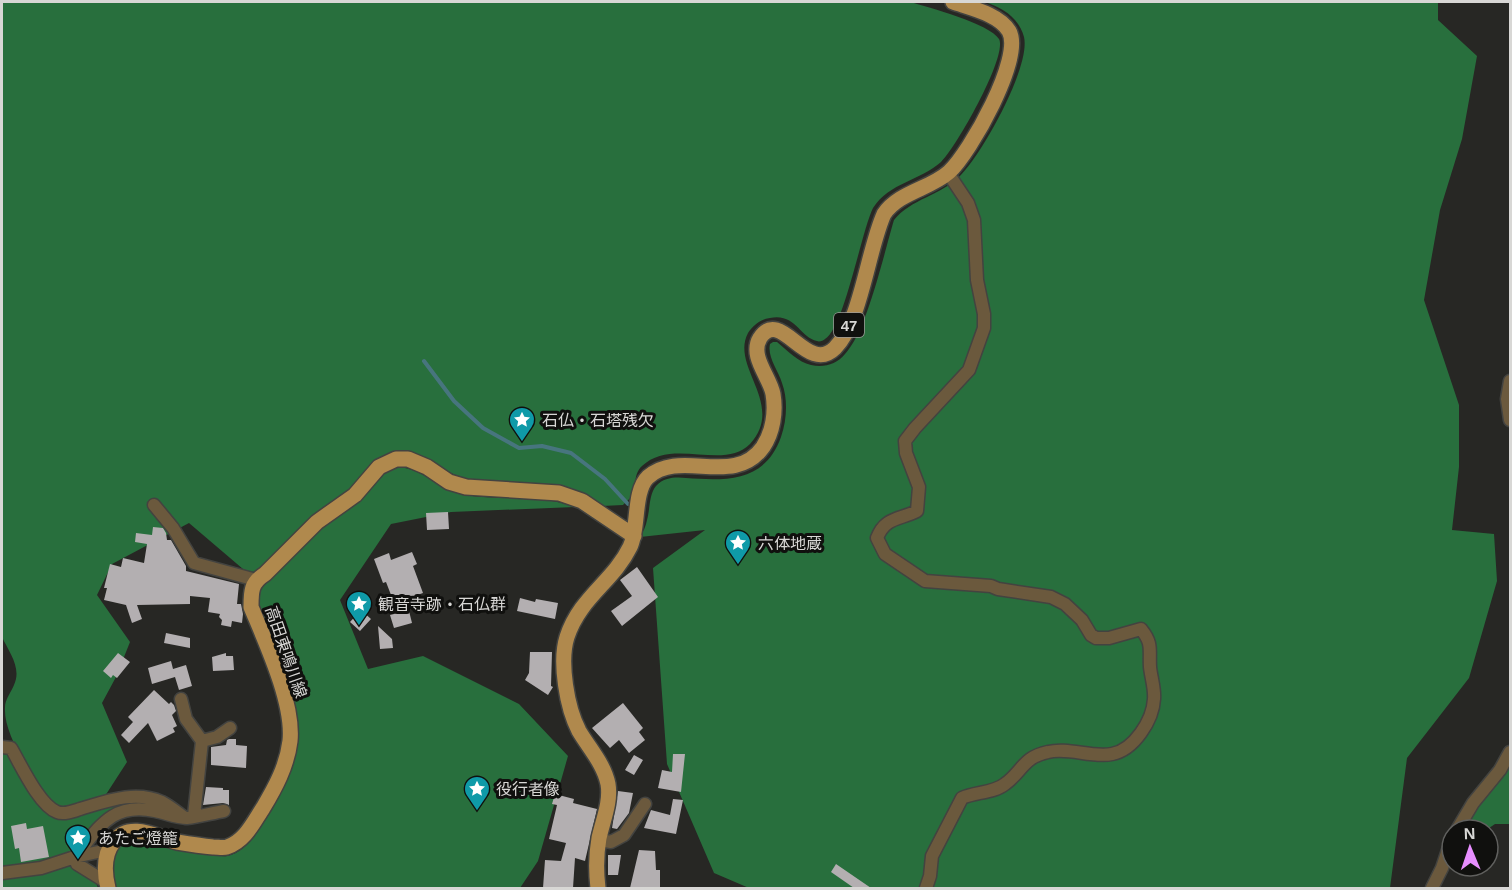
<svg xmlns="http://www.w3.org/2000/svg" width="1512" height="890" font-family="Helvetica,'Noto Sans JP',sans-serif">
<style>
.forest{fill:#286f3d}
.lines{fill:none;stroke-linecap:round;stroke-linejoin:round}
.stream{stroke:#47757e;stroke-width:4}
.building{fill:#b3afb1}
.minor-casing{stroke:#434340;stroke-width:15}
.major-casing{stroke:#434340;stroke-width:18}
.minor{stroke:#6b593d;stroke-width:12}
.major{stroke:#b0894d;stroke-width:15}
.labels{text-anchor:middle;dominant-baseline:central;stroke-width:6;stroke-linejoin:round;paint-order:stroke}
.shield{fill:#10100e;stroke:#9c9b99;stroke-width:1.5}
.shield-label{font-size:15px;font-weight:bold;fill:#d8d7d5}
.poi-label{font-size:16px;fill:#d8d7d5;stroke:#10100e;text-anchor:start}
.street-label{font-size:16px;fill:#d8d7d5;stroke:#10100e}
</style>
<rect width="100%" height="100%" fill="#272724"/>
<path class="forest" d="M2,2H910C928,7 990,24 999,39C1008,56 956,148 941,162C920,181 890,182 873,208C861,233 844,328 825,339C823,341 819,342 817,341C800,338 796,313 770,318C761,319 753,325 748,333C730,367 786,404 750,444C724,471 672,437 642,466C633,474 637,486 632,495C631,498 626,502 623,505L602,506L467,480C445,473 428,454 405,451C378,449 367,473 351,489C340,499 325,506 313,515C290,534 274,559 250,575L189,523L112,564L97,595L130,642L116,677L102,703L127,762L105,796C89,800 65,813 51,803C35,780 3,736 5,707C5,700 11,692 14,685C22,668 9,652 2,637Z
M985,2H1438V20L1477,56L1462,139L1440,210L1424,300L1459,405V467L1452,530L1494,534L1497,581L1469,678L1407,758L1390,888H749L714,873L667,764L653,568L705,530L640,537C643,532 646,526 647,520C650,510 649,494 656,486C664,477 676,477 686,478C727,481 765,482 781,437C787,420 788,399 782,383C778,370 767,357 770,344L773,342H777C788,351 798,362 811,365C824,368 837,364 845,354C867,331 884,253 894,220C911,199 941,195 959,177C981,156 1031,67 1024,37C1019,18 1003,8 985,2Z
M397,467C423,468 440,490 465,495C501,501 540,494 575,507L451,512L391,524L340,600L368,669L423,656L519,704L568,756L538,861L520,888H116C112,871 110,837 138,839C149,840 161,846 173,849C186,852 200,854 213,855C217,855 223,857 227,856C247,852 258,831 268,816C282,793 293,771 297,745C304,707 274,641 259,605V595L263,585L322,528L360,501L385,473Z
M2,752L6,753L39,801L48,811L134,800L154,805L133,804L74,852L24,866L2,869Z
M1510,759V824H1495L1486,830H1466L1479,793Z
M70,863L95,880L98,888H2V879Z"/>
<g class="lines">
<path class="stream" d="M424,361L454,401L483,428L519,448L542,446L571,453L605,479L628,504"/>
</g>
<path class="building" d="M448,512L449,529L427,530L426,513Z
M153,527L163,528L166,533L167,540H171L186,566V571L239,584L237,604H241L243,614L242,623L232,621L231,627L221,625L222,620L219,617L220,614L208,612L210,598L190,596V604L137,605L142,619L132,623L126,605L104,600L107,588H104L110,564L121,567L123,558L144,563L147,544L135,542L136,533L152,535Z
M412,552L417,564L413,566L423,593L406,599L412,623L394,628L390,615L398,613L386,582L383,583L374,559L389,553L391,560Z
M637,567L658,597L622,626L611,611L632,596L620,580Z
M520,598L535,602L536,599L558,603L555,619L517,611Z
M361,610L371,619L360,631L350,622Z
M378,626L392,639L393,648L380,649Z
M166,633L190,638V648L164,643Z
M530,652H552L551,686L553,687L548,695L525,680L529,673Z
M118,653L130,662L117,678L113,675L111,678L103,671Z
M226,653V656H233L234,670L213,671L212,657Z
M171,661L173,669L186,665L192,686L179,690L175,677L152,684L148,668Z
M154,690L169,704L171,702L174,705L176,711L172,715L177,726L173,728L175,732L157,741L148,723L129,743L121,735L133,722L128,717Z
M623,703L643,728L639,732L645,740L629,753L619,740L610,748L592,728Z
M229,739H236V745L247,746L246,768L211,765V747L226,745L227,740Z
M673,754H685L681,792L658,788L662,770L672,772Z
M634,755L643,760L634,775L625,770Z
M206,787L223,788V790H229V805L223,803L203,805Z
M618,791L633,793L629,813L617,829L612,828Z
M555,794L574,799L573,803L597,809L585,861L575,858L573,888H543L545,860L561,861L566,843L549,839L557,805L552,804Z
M673,799L683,800L676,834L644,828L651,810L670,815Z
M26,823L27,829L43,826L49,857L21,862L19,848L15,849L11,826Z
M639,850L655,851L656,870H660V888H630Z
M608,855H621L618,875H608Z
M836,864L871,888H854L831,872Z"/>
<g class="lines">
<defs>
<path id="minor" d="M1510,381L1507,399L1510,420
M154,505L173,528L194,563L256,580
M181,699L186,719L202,741
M2,747L11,748C21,765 39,805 57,812C64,815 74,811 80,809C107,801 135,790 162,802C170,806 178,813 185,818
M194,816L202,741L217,737L230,728
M1457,830L1473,803L1500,770L1510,752
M599,840L611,842L624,835L645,804
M2,873L41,868L75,857L107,850
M106,882L77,864L75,857C99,828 111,802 155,811C165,813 177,818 187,818C199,817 212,813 224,811
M926,888L930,876L932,856L962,798C975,792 994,793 1005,784C1022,772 1023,757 1048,752C1068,747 1092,758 1112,754C1134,750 1153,720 1154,699C1155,689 1151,677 1150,667C1149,649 1153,644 1141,629L1109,638H1096L1091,635L1082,620L1065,604L1051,597L998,589L991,586L925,581L885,554L877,538C885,517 899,520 917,511L919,487L906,453L905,441L915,428L969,370L984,328V314L977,280L974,220L968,203L948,173
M1432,888L1442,868L1452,838"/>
<path id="major" d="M108,888C104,872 103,855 114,841C130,821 157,837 177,842C189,844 202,846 213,847C218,847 223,848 227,847C245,841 253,823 263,808C275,788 287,766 290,741C294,703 266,643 251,607C251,591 251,583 265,574L317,522L355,495L379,467L396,459H408L427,467L449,482L466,487L559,493L582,501L634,536
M598,888C596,872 596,855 599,838C603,820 611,802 608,784C604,764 589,748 579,731C567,708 559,662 567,637C580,597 613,582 630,547C639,529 633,491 648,477C681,448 734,488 763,447C773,432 776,412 773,394C770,377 749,356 760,338C781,306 807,376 835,348C861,322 868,249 884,214C899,192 930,189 949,172C970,153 1024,57 1009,31C999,14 970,8 953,2"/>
</defs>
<use href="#minor" class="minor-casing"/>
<use href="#major" class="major-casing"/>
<use href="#minor" class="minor"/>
<use href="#major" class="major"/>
</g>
<defs>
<symbol id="sight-pin" viewBox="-11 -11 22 30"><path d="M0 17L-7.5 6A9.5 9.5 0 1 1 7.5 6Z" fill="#0f9aa8" stroke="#10100e"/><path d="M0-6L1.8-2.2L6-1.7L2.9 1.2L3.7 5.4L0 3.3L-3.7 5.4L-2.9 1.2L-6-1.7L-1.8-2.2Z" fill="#fff"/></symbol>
</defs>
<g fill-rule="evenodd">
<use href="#sight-pin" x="507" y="405" width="30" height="40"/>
<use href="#sight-pin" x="723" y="528" width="30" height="40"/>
<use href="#sight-pin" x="344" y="589" width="30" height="40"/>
<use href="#sight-pin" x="462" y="774" width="30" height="40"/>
<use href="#sight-pin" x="63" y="823" width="30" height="40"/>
</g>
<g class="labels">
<rect class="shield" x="834" y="313" width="30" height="24" rx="4.5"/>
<g class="shield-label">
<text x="849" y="325">47</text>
</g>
<g class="poi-label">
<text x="542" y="420">石仏・石塔残欠</text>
<text x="758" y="543">六体地蔵</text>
<text x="378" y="604">観音寺跡・石仏群</text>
<text x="496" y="789">役行者像</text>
<text x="98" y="838">あたご燈籠</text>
</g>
<g class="street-label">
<text transform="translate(286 652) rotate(71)">高田東鳴川線</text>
</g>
</g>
<rect width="1512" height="890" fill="none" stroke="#d8d7d5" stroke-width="6"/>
<g transform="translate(1470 848) rotate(358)"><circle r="28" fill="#10100e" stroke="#60605e" stroke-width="1.5"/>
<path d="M0-4.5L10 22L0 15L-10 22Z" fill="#e88eff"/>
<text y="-9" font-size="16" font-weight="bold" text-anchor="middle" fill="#d8d7d5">N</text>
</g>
</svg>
